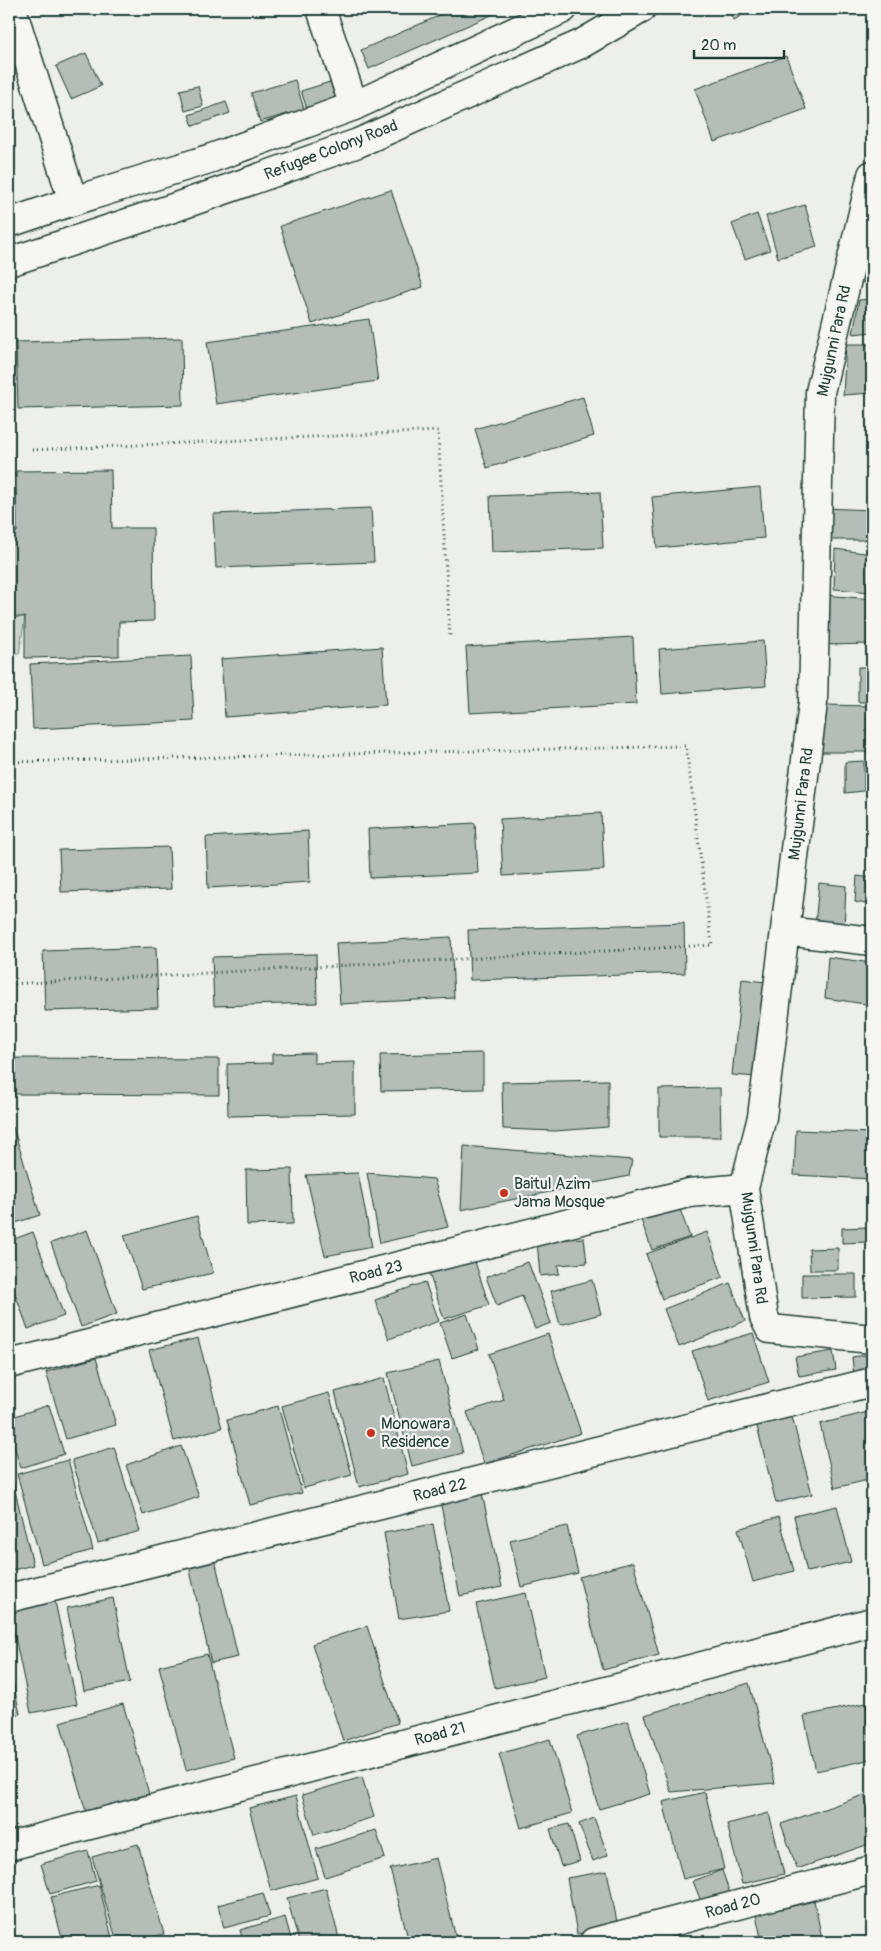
<svg xmlns="http://www.w3.org/2000/svg" width="881" height="1951" font-family="Pangolin,sans-serif">
<style>
.green{fill:#cbd2cc;stroke:#758880}
.building{fill:#b4bdb8;stroke:#1f3d34}
.lines{fill:none;stroke-linecap:round;stroke-linejoin:round}
.minor-casing{stroke:#1f3d34;stroke-width:31}
.secondary-casing{stroke:#1f3d34;stroke-width:31}
.path{stroke:#1f3d34;stroke-width:3;stroke-dasharray:1 4;stroke-linecap:butt}
.minor{stroke:#f6f6f2;stroke-width:28}
.secondary{stroke:#f6f6f2;stroke-width:28}
.poi-dot{fill:#c8321e;stroke:#f6f6f2;stroke-width:2}
.labels{text-anchor:middle;dominant-baseline:central;stroke-width:4.5;stroke-linejoin:round;paint-order:stroke}
.street-label{font-size:16px;fill:#1f3d34;stroke:#f6f6f2}
.poi-label{font-size:16px;fill:#1f3d34;stroke:#f6f6f2;text-anchor:start}
</style>
<rect width="100%" height="100%" fill="#edefea"/>
<filter id="ink" filterUnits="userSpaceOnUse"><feTurbulence type="fractalNoise" baseFrequency=".02" numOctaves="2"/><feDisplacementMap in="SourceGraphic" scale="10" xChannelSelector="R" yChannelSelector="G"/><feConvolveMatrix kernelMatrix="1 2 1 2 8 2 1 2 1" color-interpolation-filters="sRGB"/></filter>
<g filter="url(#ink)">
<path class="green" d="M9,425H10L25,617L19,654H9Z"/>
<path class="building" d="M454,9H505L369,69L361,50Z
M727,9H752L734,20Z
M86,53L101,86L71,99L56,66Z
M786,56L806,109L714,142L695,89Z
M295,80L304,109L260,122L251,93Z
M330,82L336,99L307,109L301,91Z
M198,86L203,106L185,111L180,90Z
M226,102L230,113L193,126L189,115Z
M391,190L423,287L312,324L280,226Z
M805,205L817,247L778,258L766,216Z
M757,214L770,250L745,259L732,224Z
M865,253H872V282L863,283Z
M872,299V332L853,334L859,300Z
M369,319L378,381L216,404L207,342Z
M182,338L183,405L18,409L16,342Z
M846,344H872V393L843,395Z
M583,397L594,436L487,468L475,429Z
M111,470L112,528H153L154,621L119,622V656L25,658V617H9V532H17L16,471Z
M760,487L764,538L657,548L652,497Z
M600,492L603,548L492,552L490,496Z
M371,508L374,562L216,568L213,514Z
M823,508L872,510V540H824Z
M835,549L872,554V592L834,589Z
M824,595L872,599V644L822,645Z
M633,637L636,704L470,713L466,647Z
M763,641L766,686L662,694L659,649Z
M382,647L386,705L225,717L221,659Z
M191,656L194,721L33,729L30,664Z
M858,667H872V702H858Z
M824,705L872,706V752H820Z
M864,761V791L845,793V762Z
M601,813L604,870L503,876L500,819Z
M475,823L478,873L370,878L368,829Z
M308,831L310,882L208,888L206,837Z
M169,847L171,889L61,892L59,850Z
M857,876L872,878V905L855,902Z
M819,883L846,886L844,930L815,926Z
M684,923L685,973L470,980L468,930Z
M451,937L454,998L340,1004L336,943Z
M156,947L158,1008L45,1011L43,951Z
M316,954L317,1003L214,1006L212,957Z
M828,957L872,963V1005L825,998Z
M742,979L765,982L756,1077L732,1075Z
M314,1053V1063L355,1062V1114L228,1116L227,1064L272,1063V1054Z
M483,1053V1089L381,1091L380,1055Z
M9,1058L219,1059V1095L9,1094Z
M608,1080V1127L555,1131L503,1129L502,1082Z
M720,1088L721,1137H659V1089Z
M13,1127L40,1215L9,1225V1128Z
M796,1130L872,1133V1179L794,1175Z
M464,1146L632,1160L629,1176L461,1210Z
M292,1169L293,1224L247,1225L246,1170Z
M358,1173L372,1247L325,1256L306,1175Z
M367,1173L434,1179L448,1227L380,1243Z
M679,1207L690,1237L652,1250L641,1220Z
M197,1216L213,1273L142,1289L124,1235Z
M868,1227V1242L842,1243V1228Z
M87,1230L117,1314L81,1327L51,1243Z
M33,1232L64,1316L28,1329L9,1277V1241Z
M707,1232L723,1277L662,1299L646,1254Z
M584,1238L587,1263L558,1265L559,1274L540,1276L537,1241Z
M838,1248V1270H810L809,1249Z
M473,1256L489,1305L444,1319L428,1270Z
M528,1262L551,1323L535,1329L522,1296L497,1306L486,1277Z
M802,1274H856V1297L802,1298Z
M592,1280L601,1314L560,1325L551,1291Z
M425,1282L439,1321L389,1339L375,1300Z
M730,1283L745,1321L679,1347L664,1309Z
M9,1303L14,1321L9,1322Z
M467,1314L479,1349L452,1358L440,1323Z
M753,1333L769,1382L708,1401L692,1351Z
M548,1334L581,1433L484,1464L467,1412L504,1400L489,1354Z
M198,1338L222,1428L174,1441L149,1350Z
M833,1351L836,1370L799,1376L795,1357Z
M872,1354V1373L854,1376L852,1357Z
M96,1358L116,1425L66,1439L46,1372Z
M439,1361L463,1453L412,1466L388,1373Z
M384,1378L408,1474L359,1487L335,1392Z
M329,1393L352,1475L304,1488L282,1406Z
M49,1405L64,1454L21,1468L9,1431V1418Z
M278,1406L302,1493L250,1505L227,1420Z
M872,1411V1479L835,1488L820,1424Z
M791,1413L812,1494L776,1503L756,1422Z
M181,1446L199,1497L143,1515L126,1465Z
M114,1447L140,1531L98,1543L72,1460Z
M68,1460L93,1550L42,1564L17,1474Z
M11,1474L33,1565L9,1571V1475Z
M482,1493L502,1587L460,1596L440,1501Z
M837,1506L851,1562L807,1572L794,1516Z
M779,1517L794,1571L753,1582L738,1529Z
M433,1524L449,1611L399,1619L384,1533Z
M567,1526L578,1573L521,1587L510,1540Z
M215,1560L238,1657L211,1663L189,1566Z
M633,1562L659,1655L603,1670L579,1577Z
M526,1593L545,1677L495,1688L476,1604Z
M54,1597L77,1704L31,1713L9,1609Z
M113,1598L130,1682L84,1691L67,1608Z
M367,1626L398,1723L343,1741L312,1644Z
M207,1654L234,1758L186,1770L159,1666Z
M9,1664L20,1714L9,1716Z
M749,1683L775,1783L671,1792L645,1715Z
M866,1703L872,1732V1759L816,1771L804,1716Z
M123,1704L149,1794L86,1812L60,1722Z
M628,1721L650,1794L599,1809L577,1736Z
M550,1739L572,1813L521,1828L499,1754Z
M362,1777L374,1817L314,1835L302,1795Z
M705,1792L724,1869L683,1879L663,1802Z
M864,1795L872,1819V1843L797,1869L781,1824Z
M296,1796L318,1878L271,1891L249,1808Z
M769,1813L784,1874L742,1884L727,1824Z
M594,1818L608,1855L593,1861L579,1824Z
M569,1824L580,1861L561,1866L550,1829Z
M376,1830L385,1858L325,1877L316,1849Z
M138,1844L164,1934L135,1942H117L92,1857Z
M88,1851L96,1881L50,1894L41,1864Z
M436,1858L457,1942H409L390,1869Z
M722,1870L730,1894L702,1904L693,1881Z
M607,1871L618,1927L577,1934L567,1878Z
M99,1885L113,1942H63L51,1897Z
M326,1888L340,1942H299L287,1898Z
M263,1893L270,1916L224,1928L218,1905Z
M814,1901L822,1938L805,1942H762L756,1915Z
M285,1917L292,1942H243L240,1930Z"/>
<g class="lines">
<defs>
<path id="minor" d="M12,9L73,201
M321,9L354,106
M872,175L820,392L813,703L762,1117L744,1188L764,1317L770,1329L872,1339
M785,931L872,941
M9,1364L689,1193L744,1188
M9,1598L872,1382
M9,1846L872,1622
M594,1942L872,1870"/>
<path id="secondary" d="M9,223L73,201L209,159L354,106L563,9
M9,262L173,208L358,143L581,44L641,9"/>
</defs>
<use href="#minor" class="minor-casing"/>
<use href="#secondary" class="secondary-casing"/>
<path class="path" d="M32,450L438,431L450,638
M9,762L686,746L712,945L9,984"/>
<use href="#minor" class="minor"/>
<use href="#secondary" class="secondary"/>
</g>
</g>
<g class="poi-dot">
<circle cx="504" cy="1193" r="5"/>
<circle cx="371" cy="1433" r="5"/>
</g>
<g class="labels">
<g class="street-label">
<text transform="translate(331 150) rotate(-21)">Refugee Colony Road</text>
<text transform="translate(834 341) rotate(-78)">Mujgunni Para Rd</text>
<text transform="translate(801 804) rotate(-83)">Mujgunni Para Rd</text>
<text transform="translate(754 1248) rotate(82)">Mujgunni Para Rd</text>
<text transform="translate(376 1272) rotate(-14)">Road 23</text>
<text transform="translate(440 1490) rotate(-14)">Road 22</text>
<text transform="translate(440 1734) rotate(-15)">Road 21</text>
<text transform="translate(733 1906) rotate(-15)">Road 20</text>
</g>
<g class="poi-label">
<text x="514" y="1184">Baitul Azim<tspan x="514" dy="18">Jama Mosque</tspan></text>
<text x="381" y="1424">Monowara<tspan x="381" dy="18">Residence</tspan></text>
</g>
</g>
<rect width="881" height="1951" fill="none" stroke="#f6f6f2" stroke-width="30"/>
<rect x="15" y="15" width="851" height="1921" fill="none" stroke="#1f3d34" stroke-width="2" filter="url(#ink)"/>
<path d="M694 50v8h90v-8" fill="none" stroke="#1f3d34" stroke-width="2.5"/>
<text x="701" y="50" font-size="15" fill="#1f3d34" stroke="#f6f6f2" stroke-width="4" paint-order="stroke">20 m</text>
</svg>
